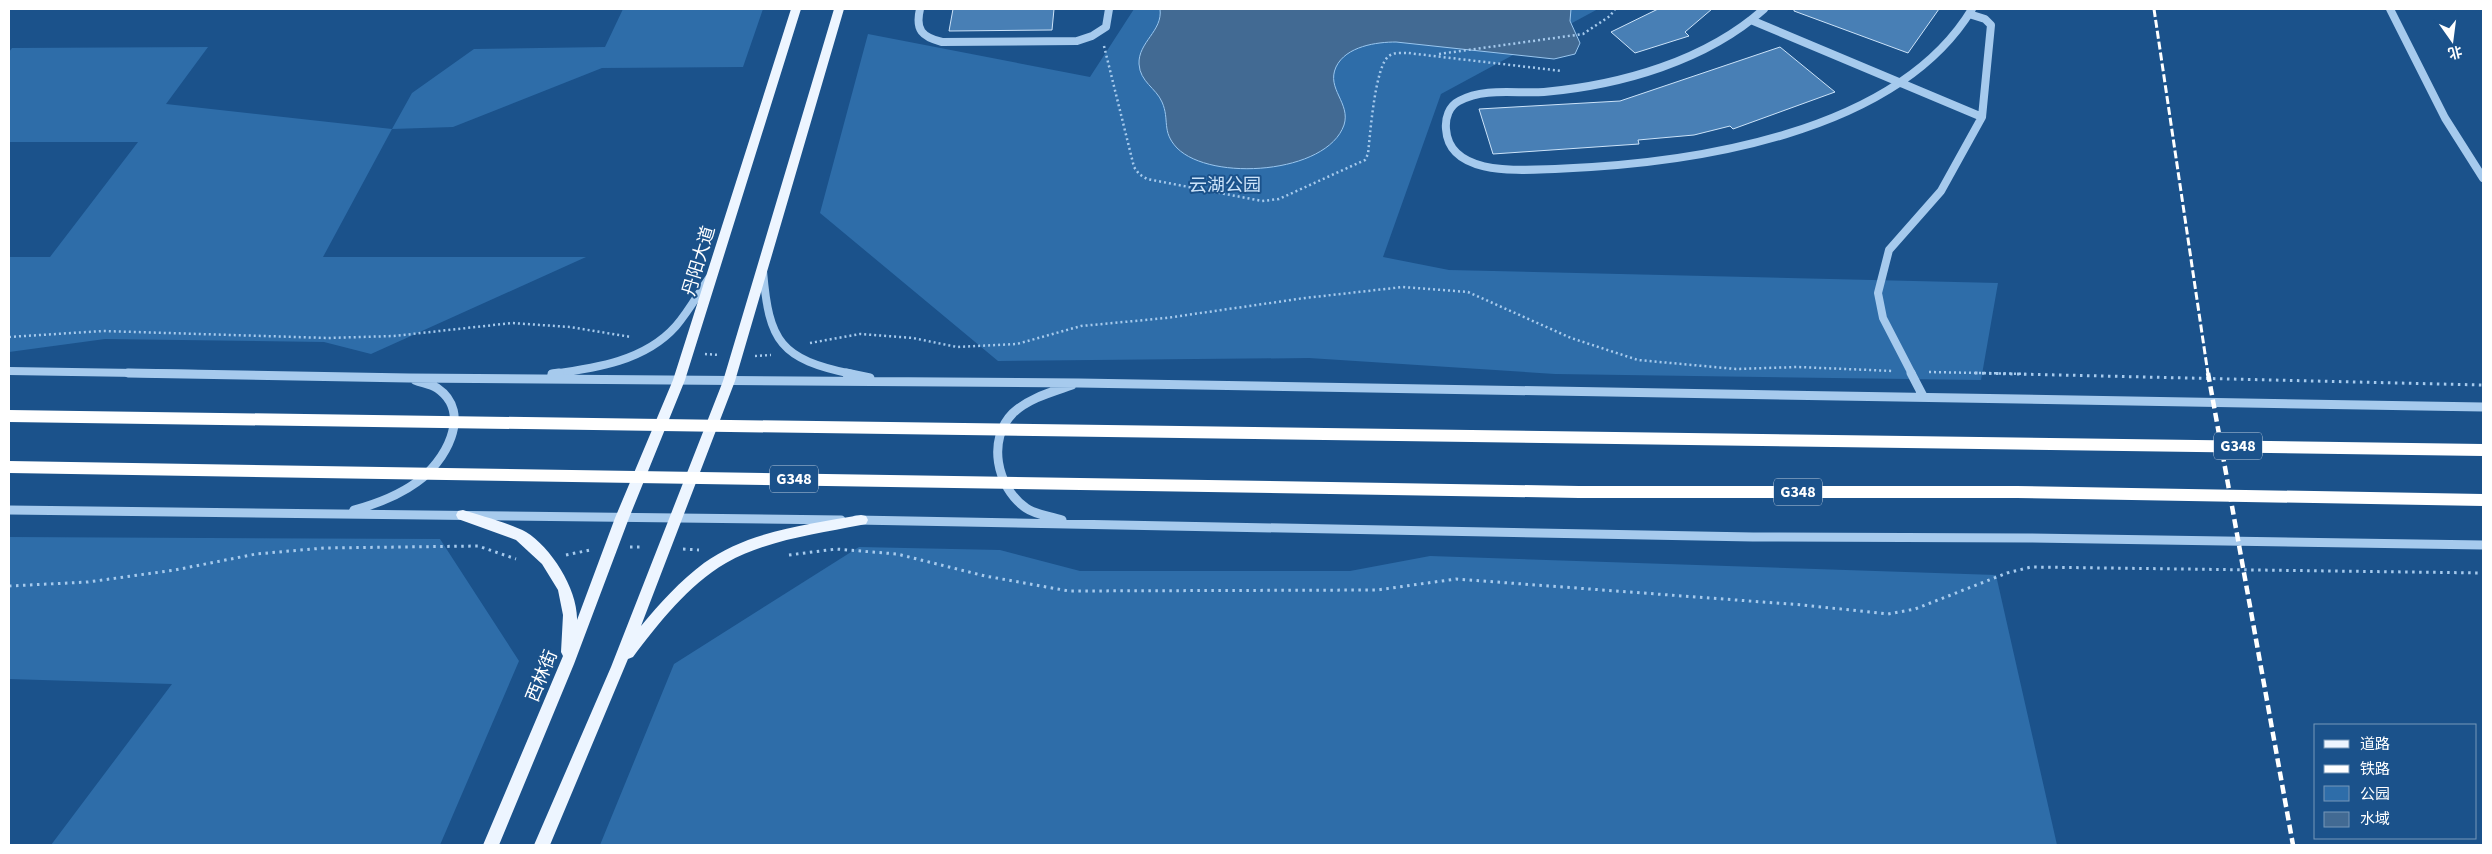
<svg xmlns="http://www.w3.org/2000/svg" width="2492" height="854" font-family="'Source Sans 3','Noto Sans SC',sans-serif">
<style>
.green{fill:#2e6da9}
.water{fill:#426a93;stroke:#99c6ef}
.building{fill:#487fb5;stroke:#cce3f9}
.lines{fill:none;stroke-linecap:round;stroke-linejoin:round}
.path-far1{stroke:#a6caed;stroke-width:2.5;stroke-dasharray:2 3;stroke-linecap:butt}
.path{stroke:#a6caed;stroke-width:3;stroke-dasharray:2.5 4.5;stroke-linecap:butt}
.minor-far1{stroke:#a6caed;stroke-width:8}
.minor{stroke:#a6caed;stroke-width:9}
.major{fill:#edf5ff;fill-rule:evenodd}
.highway{fill:#fff;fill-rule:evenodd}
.rail-far1{stroke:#fff;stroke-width:3;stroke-dasharray:8 3;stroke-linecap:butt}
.rail{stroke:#fff;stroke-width:4.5;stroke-dasharray:9 4.5;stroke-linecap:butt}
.labels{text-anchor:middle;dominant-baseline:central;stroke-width:4;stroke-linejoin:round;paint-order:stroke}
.shield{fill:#1b528b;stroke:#bbcbdc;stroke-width:1}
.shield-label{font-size:16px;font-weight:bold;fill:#fff}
.park-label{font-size:18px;fill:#cce3f9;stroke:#1b528b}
.street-label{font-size:18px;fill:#fff;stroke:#1b528b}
</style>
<rect width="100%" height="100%" fill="#1b528b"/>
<path class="green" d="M623,9H763L743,67L602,68L453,127L392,129L323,257H586L371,354L324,342L105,339L9,352V257H50L138,142H9V52L12,48L208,47L166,104L392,129L412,93L474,49L605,47Z
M1134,9H1598L1441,94L1383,257L1449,270L1998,283L1981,380L1555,374L1309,358L998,361L820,213L868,34L1090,77Z
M9,537L440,539L519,661L440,845H51L172,684L9,679Z
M859,547L1000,550L1080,571H1350L1430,556L1996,575L2057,845H600L674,664Z"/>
<path class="water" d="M1160,9H1571L1570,21L1580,43L1575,54L1554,59L1396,42C1377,42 1346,46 1336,67C1326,89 1351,103 1344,125C1327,174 1211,182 1177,148C1161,131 1170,120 1162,102C1156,88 1140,82 1139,64C1138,42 1163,31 1160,9Z"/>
<path class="building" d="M953,9H1054L1052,30L949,31Z
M1658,9H1712L1685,32L1689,36L1635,53L1611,32Z
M1794,9H1939L1908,53L1794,11Z
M1780,47L1835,92L1733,129L1730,126L1694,135L1638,140L1639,144L1493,154L1479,109L1620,101Z"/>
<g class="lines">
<path class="path-far1" d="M1104,46L1134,167L1139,174L1147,179L1262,201L1279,199L1365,160L1368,154C1370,136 1375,65 1389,56C1394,52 1402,53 1408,53L1562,71
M1439,54L1583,34L1610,16L1615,9
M9,337L103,331L328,338L394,336L512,323L570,327L631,337
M810,343L860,334L913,338L957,347L1017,344L1081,326L1166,318L1305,298L1403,287L1468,292L1571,338L1638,360L1736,369L1798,367L1893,371
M705,354L719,355
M755,356L771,355
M1929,372L2028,374"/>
<path class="path" d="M1975,373L2483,385
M630,547H644
M683,549L699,550
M566,555L590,550
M789,555L836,549L897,554L985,576L1069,591L1377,590L1456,579L1803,605L1888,614L1915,609L2007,573L2031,567L2483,573
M9,586L88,582L175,570L256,554L324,548L478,546L516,559"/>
<path class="minor-far1" d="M920,9C915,30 922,37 942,42L1077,41L1092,36L1106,27L1109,9
M1764,9C1706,61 1621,85 1544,92C1517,94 1485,87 1459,101C1449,106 1445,118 1446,129C1449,177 1522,170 1555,169C1689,164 1896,135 1972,9
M2390,9L2445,118L2483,178
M1751,20L1982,117
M763,271C769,342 780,359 852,374
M9,371L199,374
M552,374C596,368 645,361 676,326C689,311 698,294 709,278
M1912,374L1883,318L1878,293L1889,250L1941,191L1982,117L1991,25L1985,19L1969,14"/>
<path class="minor" d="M128,373L409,378L1079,383L2483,407
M846,373L870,378
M1911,373L1923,396
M552,374L559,373
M9,510L841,520
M354,510C376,504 398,496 417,482C444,463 474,413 437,388C430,384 422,383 415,380
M856,520L1753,537L2030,538L2483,545
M1062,520C1050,516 1036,515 1026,508C996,487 987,439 1013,413C1029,398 1052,392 1072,385"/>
<path class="major" d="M791,9H801L685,380L629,518L574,664L499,845H483L563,656L561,652L563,615L558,590L542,564L516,540L458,519L456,515L458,511L463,510C479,515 512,524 526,532C551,547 578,590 577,620L615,518L673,380Z
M834,9H844L735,381L641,626C660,603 680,581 704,563C748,531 809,524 861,515L866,516L868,520L866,524L861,525C816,534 767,540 726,563C688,585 659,623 633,657L628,659L550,845H534L611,667L723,381Z"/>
<path class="highway" d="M9,410L2483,444V456L9,422Z
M9,461L1579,486H2017L2483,494V506L2017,498H1579L9,473Z"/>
<path class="rail-far1" d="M2154,9L2208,374"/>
<path class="rail" d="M2208,373L2293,845"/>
</g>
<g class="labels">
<g class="shield">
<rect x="2214" y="432.5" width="48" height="27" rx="4"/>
<rect x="770" y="465.5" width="48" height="27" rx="4"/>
<rect x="1774" y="478.5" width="48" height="27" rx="4"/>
</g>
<g class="shield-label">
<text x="2238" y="446">G348</text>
<text x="794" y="479">G348</text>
<text x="1798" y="492">G348</text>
</g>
<g class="park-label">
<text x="1225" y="185">云湖公园</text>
</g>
<g class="street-label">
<text transform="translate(699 261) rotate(-73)">丹阳大道</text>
<text transform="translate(542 676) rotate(-68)">西林街</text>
</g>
</g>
<rect width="2492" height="854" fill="none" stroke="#ffffff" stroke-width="20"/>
<rect x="2314" y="724" width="162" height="115" fill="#1b528b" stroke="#7697b9"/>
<rect x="2324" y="740" width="25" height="8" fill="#edf5ff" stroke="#7697b9"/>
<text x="2360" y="749" font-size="15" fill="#ffffff">道路</text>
<rect x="2324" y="765" width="25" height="8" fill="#ffffff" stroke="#7697b9"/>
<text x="2360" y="774" font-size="15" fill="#ffffff">铁路</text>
<rect x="2324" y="786" width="25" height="15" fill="#2e6da9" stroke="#7697b9"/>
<text x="2360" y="799" font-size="15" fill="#ffffff">公园</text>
<rect x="2324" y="812" width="25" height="15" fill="#426a93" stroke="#7697b9"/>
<text x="2360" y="824" font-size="15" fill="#ffffff">水域</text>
<g transform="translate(2452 40) rotate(166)" stroke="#1b528b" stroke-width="4" paint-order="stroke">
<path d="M0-4L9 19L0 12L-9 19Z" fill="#ffffff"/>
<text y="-8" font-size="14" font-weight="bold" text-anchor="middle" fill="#ffffff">北</text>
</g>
</svg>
